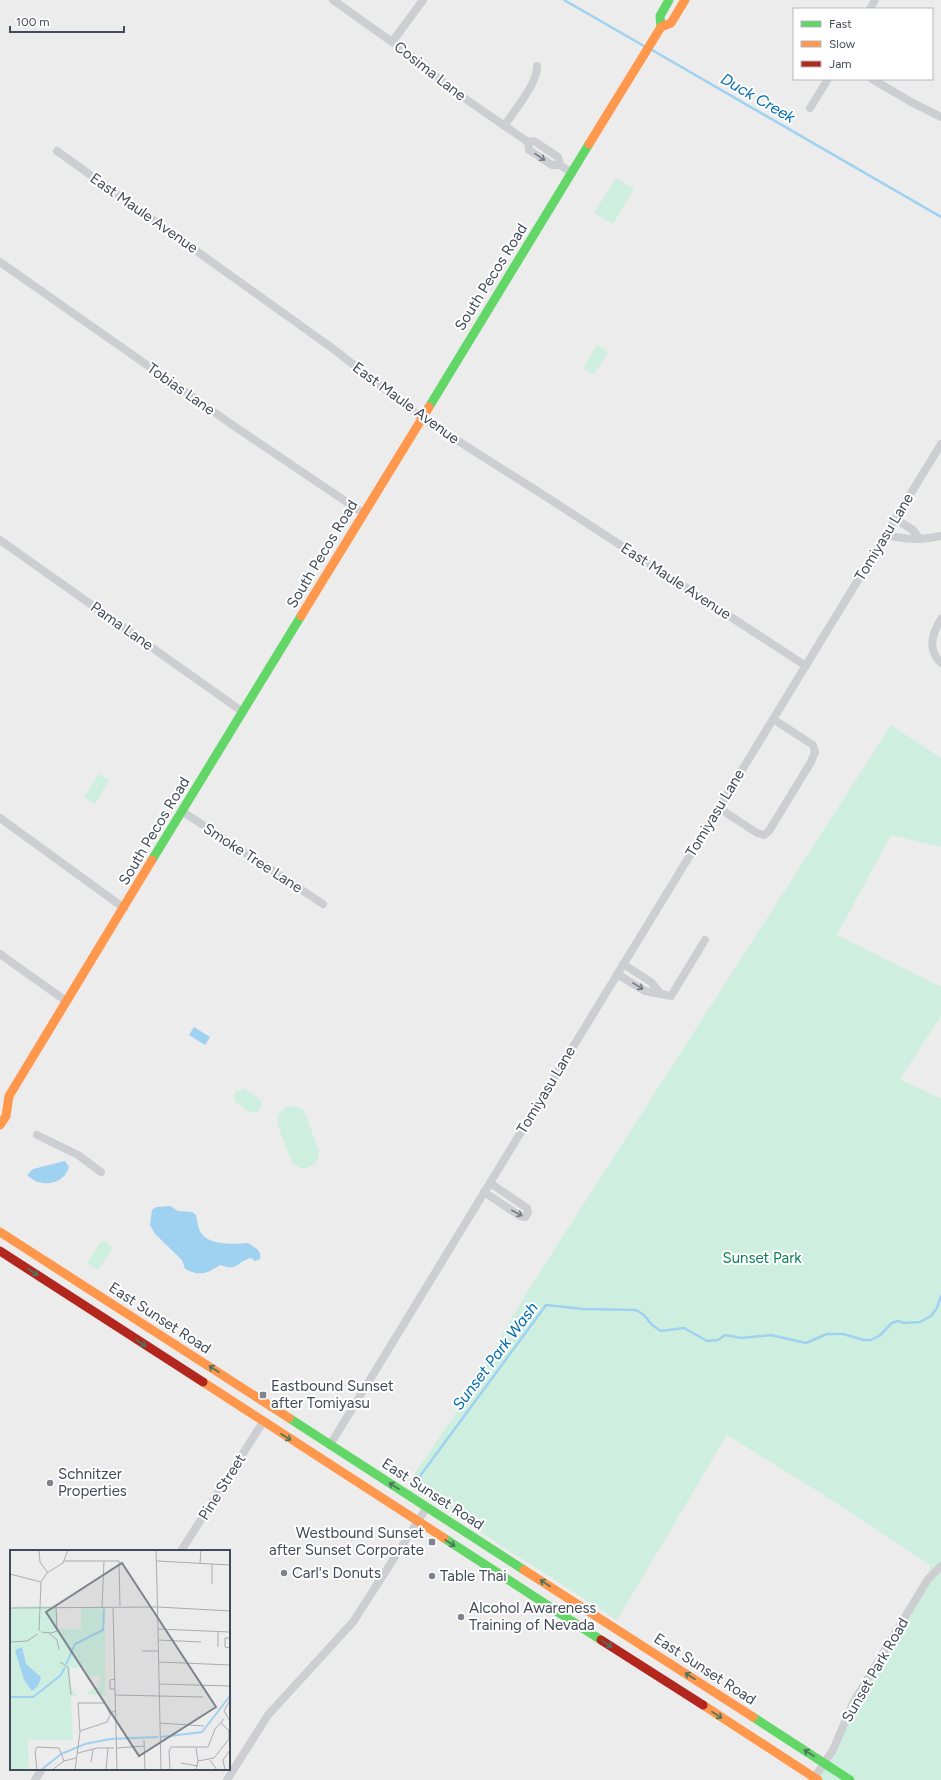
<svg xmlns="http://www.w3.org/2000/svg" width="941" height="1780" font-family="Figtree,sans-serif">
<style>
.green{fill:#ceefe0}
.water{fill:#9fd1f0}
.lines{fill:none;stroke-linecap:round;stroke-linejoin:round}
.stream{stroke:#9fd1f0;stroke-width:2.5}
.street{stroke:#ccced2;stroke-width:8}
.fast{stroke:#63d668;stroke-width:9}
.slow{stroke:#ff974d;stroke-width:9}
.jam{stroke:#b3261e;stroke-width:9}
.oneway{stroke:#727984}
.oneway2{stroke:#4c755e}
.poi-dot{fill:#7e838d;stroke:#fff;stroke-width:1.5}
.labels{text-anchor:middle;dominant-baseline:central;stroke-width:4;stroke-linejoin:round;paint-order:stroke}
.street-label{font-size:15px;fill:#424b5a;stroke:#fff}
.park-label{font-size:15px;fill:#0f7f5a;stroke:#fff}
.poi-label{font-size:15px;fill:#424b5a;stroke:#fff;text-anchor:start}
.water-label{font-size:16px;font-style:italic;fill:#016cad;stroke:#fff}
.inset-river{fill:none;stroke:#9fd1f0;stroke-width:2}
.inset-road{fill:none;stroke:#a9acb2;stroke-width:1}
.view{fill:#7e838d;fill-opacity:0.15;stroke:#7e838d;stroke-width:2}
.inset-edge{fill:none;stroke:#424b5a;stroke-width:2}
</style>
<rect width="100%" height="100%" fill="#edecec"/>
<path class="green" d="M616,178L634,189L613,224L594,213Z
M597,345L608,352L594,375L583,368Z
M891,725L941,758V847L891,835L837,935L941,987V1016L900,1079L941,1099V1780H818L845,1720L928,1579L930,1565L833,1501L727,1435L617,1620L407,1485L462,1404L527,1292Z
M99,774L109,780L95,804L84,797Z
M244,1088L261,1100V1108L257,1112H249L234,1101L235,1092Z
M291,1106L300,1108L304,1111L319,1150L318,1160L311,1166L306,1168H301L292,1163L277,1124L279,1114L286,1107Z
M102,1240L113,1248L98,1270L87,1263Z"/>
<path class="water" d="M194,1027L210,1037L205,1045L189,1035Z
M65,1161L69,1167C63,1186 40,1188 27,1175L33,1169Z
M170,1206L178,1211L192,1212L196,1215C197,1220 198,1229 201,1233C210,1246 235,1244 248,1243C255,1248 262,1250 260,1259L255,1261L251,1258C235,1262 239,1272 220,1265C208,1273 200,1277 185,1269L182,1260L155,1234L150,1225L152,1210L156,1207Z"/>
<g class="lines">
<path class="stream" d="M564,0L644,46
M652,50L941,217
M420,1476L546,1305L583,1309L636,1310L644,1315L652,1325L661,1331L684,1328L707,1341L718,1340L725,1335L741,1338L771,1335L806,1343L827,1334H843L864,1340H871L879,1336L892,1323L898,1321L904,1323L920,1322L931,1316L937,1308L941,1296"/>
<path class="street" d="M333,0L409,54L454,91L528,142L534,141L558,157L560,165
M870,9L875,0
M392,42L423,0
M872,79L911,102L941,117
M810,108L828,79
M504,126C514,111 538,83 537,66
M528,142L529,150L552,165H560L572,173
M57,151L332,348L422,418L559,505L806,666
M0,262L234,426L363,513
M895,519L913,530L920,539
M885,535C905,539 921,541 941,536
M0,540L243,712
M941,619C932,634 927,649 941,663
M719,808L757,833L764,835L769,831L811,762L815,752L813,745L773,719
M183,812L323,904
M0,818L124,908
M0,954L66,1001
M623,964L651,982L660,993
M617,974L645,991L671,996L705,940
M37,1135L78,1155L101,1172
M484,1192L520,1216L525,1217L528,1213L527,1208L490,1183
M330,1445L941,444
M181,1551L263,1422
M814,1778L833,1750L853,1703L928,1579L941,1566
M35,1780L42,1769
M227,1780L268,1715L353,1622L427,1507"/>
<path class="fast" d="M661,27L660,16L669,0
M429,407L589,144
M152,860L301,616
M289,1418L524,1570
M444,1538L601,1640
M753,1717L850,1780"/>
<path class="slow" d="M589,144L661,27L671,23L685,0
M301,616L429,407
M0,1125L6,1116L9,1096L152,860
M0,1232L289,1418
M203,1382L444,1538
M524,1570L753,1717
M703,1705L818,1780"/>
<path class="jam" d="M0,1251L203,1382
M601,1640L703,1705"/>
</g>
<defs><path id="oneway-shaft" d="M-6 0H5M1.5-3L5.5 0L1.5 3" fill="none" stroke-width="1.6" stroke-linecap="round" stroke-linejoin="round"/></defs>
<g class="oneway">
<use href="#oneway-shaft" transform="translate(540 157) rotate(34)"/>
<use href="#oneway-shaft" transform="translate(638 986) rotate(31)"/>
<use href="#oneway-shaft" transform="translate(517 1213) rotate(28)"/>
</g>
<g class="oneway2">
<use href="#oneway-shaft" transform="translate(33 1272) rotate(33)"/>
<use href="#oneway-shaft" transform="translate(141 1343) rotate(33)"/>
<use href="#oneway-shaft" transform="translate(214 1369) rotate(-147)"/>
<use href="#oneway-shaft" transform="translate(286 1437) rotate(33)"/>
<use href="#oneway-shaft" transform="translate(394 1486) rotate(-147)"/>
<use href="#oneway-shaft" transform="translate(450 1543) rotate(33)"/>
<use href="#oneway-shaft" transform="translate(545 1583) rotate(-147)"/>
<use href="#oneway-shaft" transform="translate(607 1644) rotate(33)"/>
<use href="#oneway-shaft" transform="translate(690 1676) rotate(-147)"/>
<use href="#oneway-shaft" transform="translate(717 1715) rotate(33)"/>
<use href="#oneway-shaft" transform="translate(809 1753) rotate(-147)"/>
</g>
<g class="poi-dot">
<rect x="259" y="1391" width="8" height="8" rx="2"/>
<circle cx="50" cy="1483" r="4"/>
<rect x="428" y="1538" width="8" height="8" rx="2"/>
<circle cx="284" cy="1573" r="4"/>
<circle cx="432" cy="1576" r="4"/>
<circle cx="461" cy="1617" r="4"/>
</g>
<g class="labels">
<g class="street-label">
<text transform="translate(430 71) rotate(38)">Cosima Lane</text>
<text transform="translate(144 213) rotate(35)">East Maule Avenue</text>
<text transform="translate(491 277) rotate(-58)">South Pecos Road</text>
<text transform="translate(181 389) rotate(35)">Tobias Lane</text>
<text transform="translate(406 403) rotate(36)">East Maule Avenue</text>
<text transform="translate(884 537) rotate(-59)">Tomiyasu Lane</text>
<text transform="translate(322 554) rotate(-59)">South Pecos Road</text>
<text transform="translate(676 581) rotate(33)">East Maule Avenue</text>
<text transform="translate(122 626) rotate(35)">Pama Lane</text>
<text transform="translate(715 813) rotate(-59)">Tomiyasu Lane</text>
<text transform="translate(154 831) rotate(-59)">South Pecos Road</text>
<text transform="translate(253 858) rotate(33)">Smoke Tree Lane</text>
<text transform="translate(546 1090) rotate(-59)">Tomiyasu Lane</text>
<text transform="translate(160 1318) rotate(33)">East Sunset Road</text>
<text transform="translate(222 1487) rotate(-58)">Pine Street</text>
<text transform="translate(433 1494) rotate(33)">East Sunset Road</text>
<text transform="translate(705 1669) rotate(33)">East Sunset Road</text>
<text transform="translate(875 1670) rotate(-60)">Sunset Park Road</text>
</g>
<g class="park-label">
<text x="762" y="1258">Sunset Park</text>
</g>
<g class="poi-label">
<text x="271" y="1386">Eastbound Sunset<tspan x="271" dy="17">after Tomiyasu</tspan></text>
<text x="58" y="1474">Schnitzer<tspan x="58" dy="17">Properties</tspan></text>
<text x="424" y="1533" text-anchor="end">Westbound Sunset<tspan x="424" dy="17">after Sunset Corporate</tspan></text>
<text x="292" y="1573">Carl's Donuts</text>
<text x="440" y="1576">Table Thai</text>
<text x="469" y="1608">Alcohol Awareness<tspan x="469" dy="17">Training of Nevada</tspan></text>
</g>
<g class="water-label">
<text transform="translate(758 98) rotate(30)">Duck Creek</text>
<text transform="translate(495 1356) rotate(-53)">Sunset Park Wash</text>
</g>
</g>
<g transform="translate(10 1550)">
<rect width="220" height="220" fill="#edecec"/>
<path d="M10,56H46L48,79H71V58H95V145H78V141L90,136L89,125L76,127V117L60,118L61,138L68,146H61L63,190H18L19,220H0V58Z" fill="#ceefe0"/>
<path d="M12,97L16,114L31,127L28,136L22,141L14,130L5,100Z" fill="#9fd1f0"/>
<path class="inset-river" d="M56,114L65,94L93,80L94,59M0,147H23L51,125L55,117M151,187L192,182L220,146M31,220L51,204L75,194L100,189L148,187"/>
<path class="inset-road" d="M29,0L30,12L38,23M146,0L147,36M54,11H109L110,56M147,11L220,15M190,13L191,0M0,24L31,32M202,34V14M147,36L151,220M92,57L94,11M0,58L148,57L220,61M103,58L107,220M148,79L220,82M29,81L31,32L37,23L53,13L58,0M31,82L41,83L47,81L46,56M39,83L47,90L49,100M220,88H215V97L220,98M148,90L191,92M0,92L17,91L28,84M208,97V82M132,101H148M50,112L58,117L61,145M149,112L220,115M105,129L100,130V139H105M149,134L220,136M105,145L193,147M220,150L214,161L220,171M150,173L194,176M70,181L97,172L101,163L106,160M134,190L135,220M107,198L134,196M186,198L188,211L186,220M68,203L87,198H104M200,210L207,220M188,211L204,208L219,189V181L211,173M81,212L83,199M171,213L188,216M27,220L25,201L27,197L49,198L54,211M42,220L54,211L66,208M65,220L70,182L68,153H95L100,164M96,220L98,198M160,220L159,201L161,197H198L205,179L214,169M215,220L213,210L220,200"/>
<path class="view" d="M112,13L206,157L129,206L36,62Z"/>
<rect width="220" height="220" class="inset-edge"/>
</g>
<rect x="793" y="8" width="140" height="72" fill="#ffffff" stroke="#b3b7bd"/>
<rect x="801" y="21" width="20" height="6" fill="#63d668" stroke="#b3b7bd"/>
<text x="829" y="28" font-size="12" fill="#424b5a">Fast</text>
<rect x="801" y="41" width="20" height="6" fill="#ff974d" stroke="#b3b7bd"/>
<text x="829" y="48" font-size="12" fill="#424b5a">Slow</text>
<rect x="801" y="61" width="20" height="6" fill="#b3261e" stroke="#b3b7bd"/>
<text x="829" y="68" font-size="12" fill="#424b5a">Jam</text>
<path d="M10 26v6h114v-6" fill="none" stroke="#424b5a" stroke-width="2"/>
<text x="16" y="26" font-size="12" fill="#424b5a" stroke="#ffffff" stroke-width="3" paint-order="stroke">100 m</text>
</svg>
